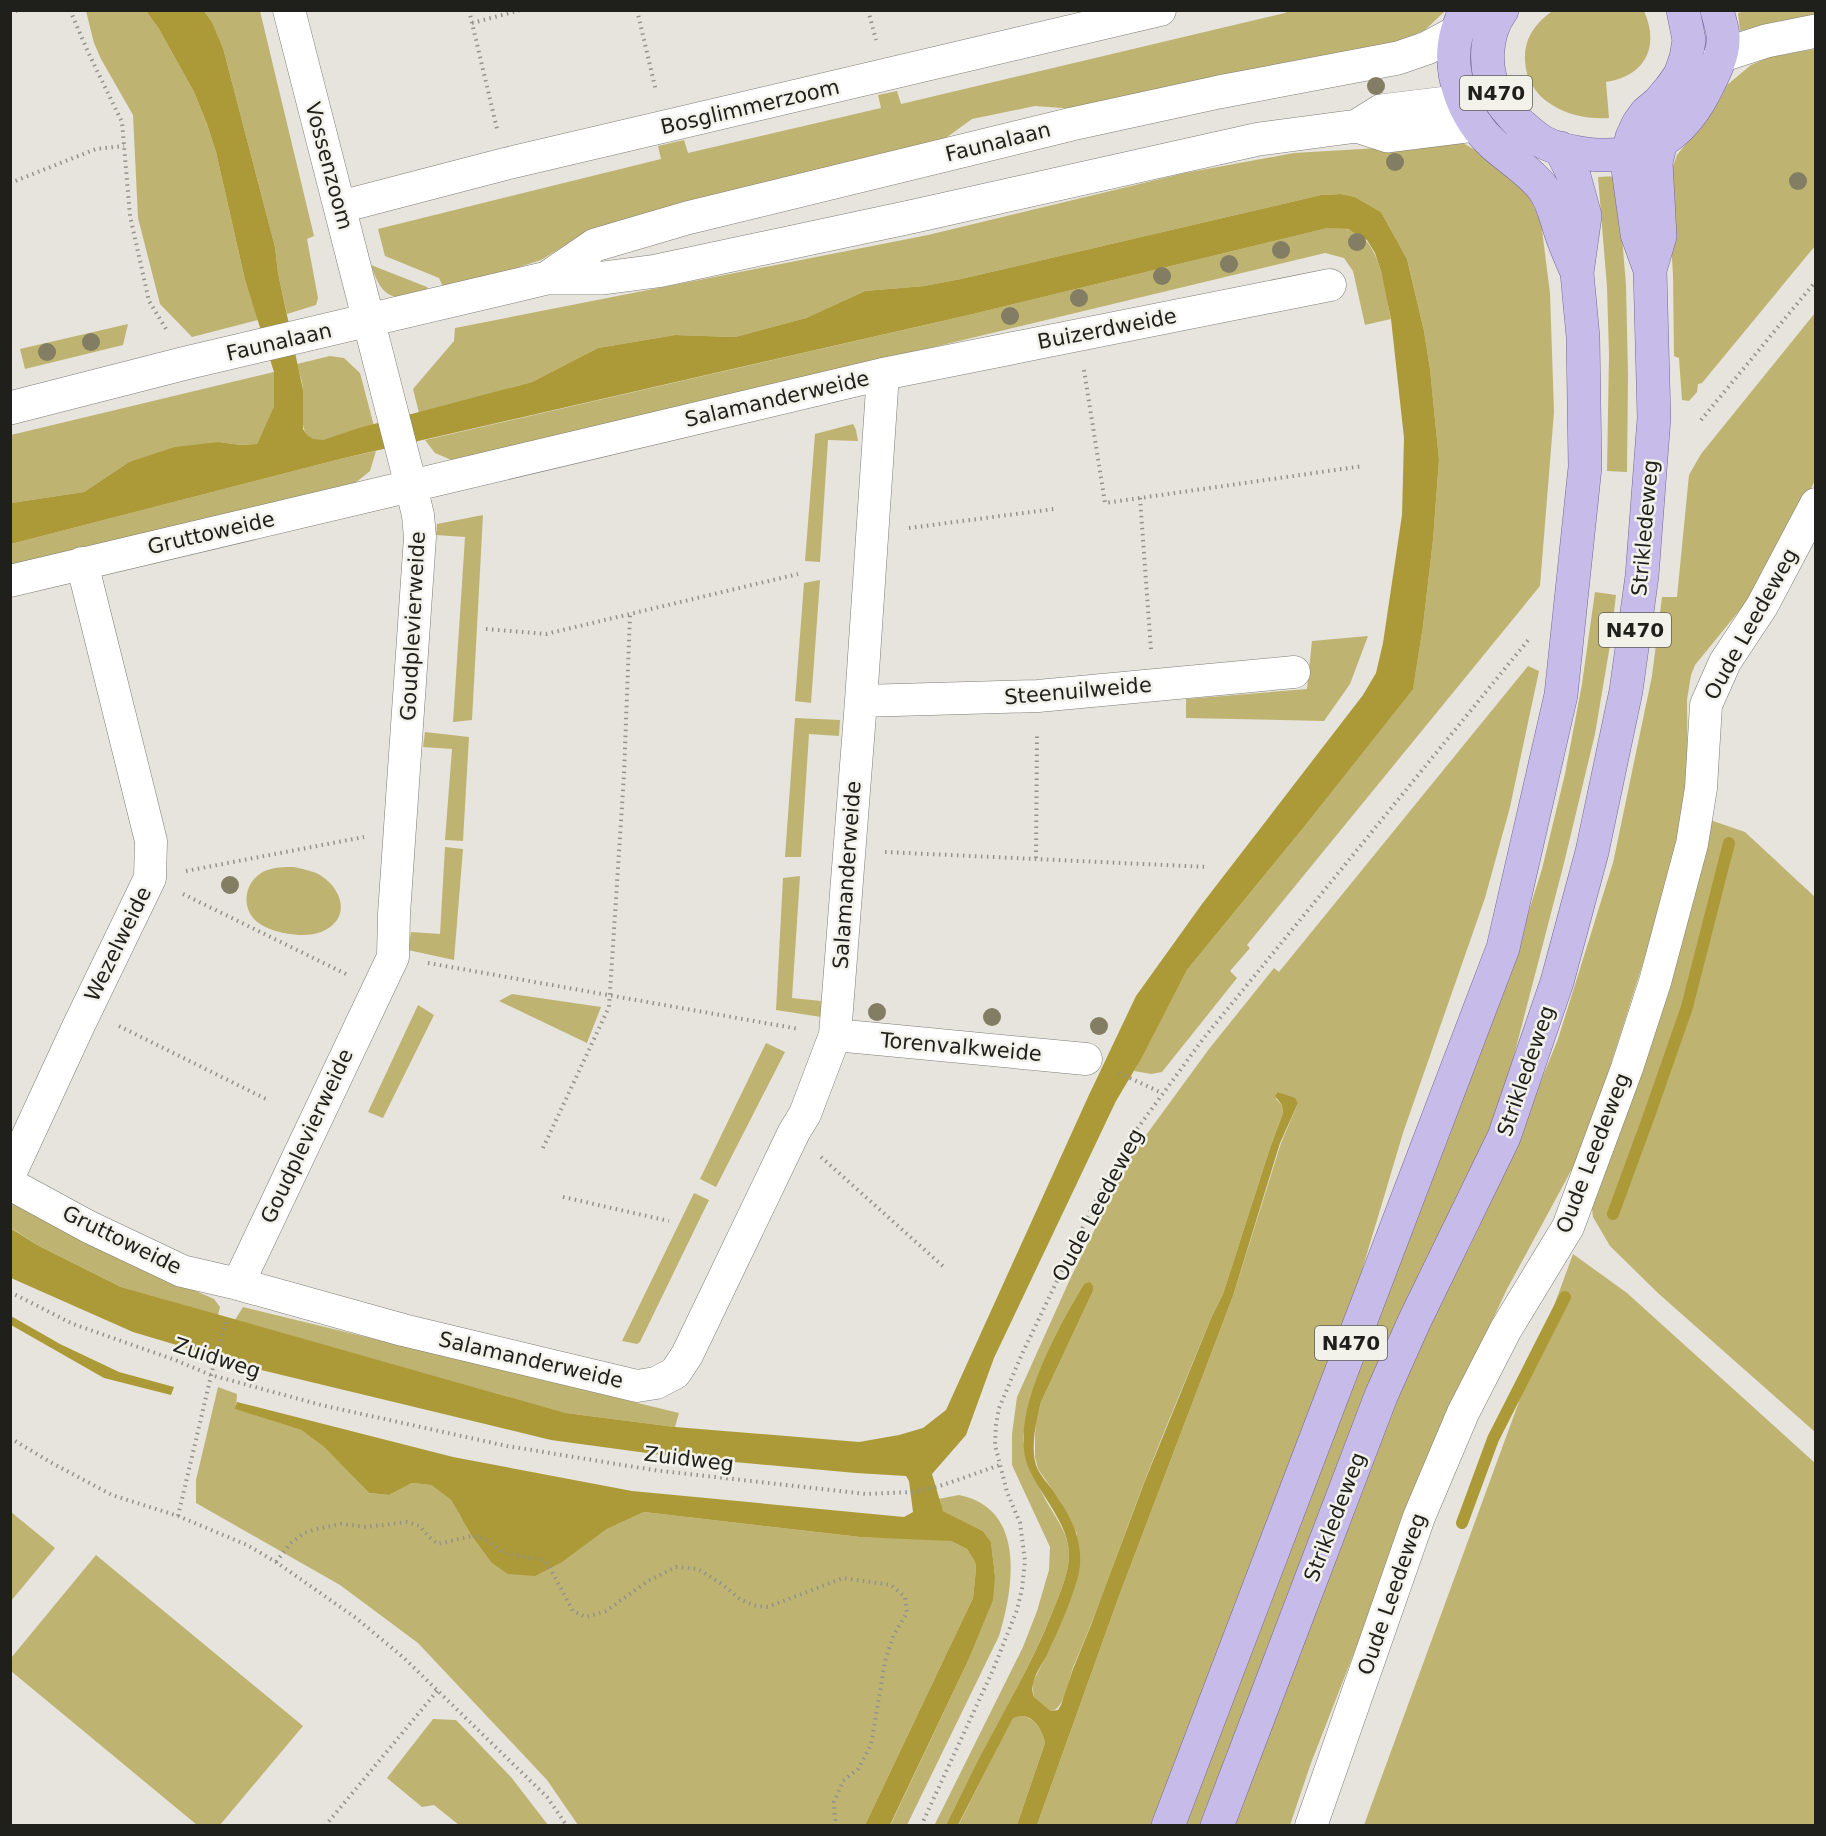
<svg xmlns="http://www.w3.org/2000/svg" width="1826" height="1836" font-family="'DejaVu Sans',sans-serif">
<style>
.green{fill:#bfb371}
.water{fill:#ac9a38}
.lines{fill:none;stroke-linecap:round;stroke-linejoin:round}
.stream{stroke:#ac9a38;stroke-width:12}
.street-casing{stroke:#7d7c75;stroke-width:33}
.secondary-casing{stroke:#7d7c75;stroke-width:34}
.primary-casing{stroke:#746699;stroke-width:34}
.path{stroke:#93928c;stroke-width:4;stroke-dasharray:1.5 4.5;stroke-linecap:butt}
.street{stroke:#fff;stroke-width:32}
.secondary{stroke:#fff;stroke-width:33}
.primary{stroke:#c7bbea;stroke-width:33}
.tree{fill:#837e63}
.labels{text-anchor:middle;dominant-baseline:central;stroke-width:5;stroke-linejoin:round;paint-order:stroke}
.shield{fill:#f3f2ea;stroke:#5f5e5a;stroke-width:1.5}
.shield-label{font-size:20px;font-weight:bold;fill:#1f1f1c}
.street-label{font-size:21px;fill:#1f1f1c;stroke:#f3f2ea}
</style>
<rect width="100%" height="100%" fill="#e6e4dd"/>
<path class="green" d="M1554,10L1644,11C1660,47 1645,76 1606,82L1609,118C1572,121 1526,102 1525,60C1524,38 1536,22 1554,10Z
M1751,10H1815L1816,16L1740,31L1738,13Z
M86,11H146L159,29L194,92L207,124L216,152L245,280L258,320L192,337L160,304L138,218L133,115L101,59L94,43Z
M204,11H260L314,236L307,239L318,298L316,305L287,314L278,273L275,247L223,48L212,22Z
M1288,11H1445L1425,30L1399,42L1090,110L1035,106L972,119L936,145L592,229L541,260L445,291L439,278L385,256L378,229L661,159L658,146L684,140L688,153L881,108L878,95L897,91L901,104L1285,13Z
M1815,49V246L1702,383L1698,384L1697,392L1689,401L1682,400L1679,358L1674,356L1673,275L1668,196L1670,174L1677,155L1704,121L1727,85L1751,65L1770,57Z
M1463,143L1482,154L1529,196L1541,222L1550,293L1554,412L1540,586L1247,945L1250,948L1230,971L1237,978L1162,1072L1151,1074L1134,1071L1187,970L1304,827L1413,688L1423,626L1433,540L1439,460L1430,369L1424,331L1407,259L1381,212L1355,197L1341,194L1321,195L961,279L924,286L865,291L806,318L735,337L675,335L598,348L532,382L419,413L413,389L454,341L455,328L928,235L1185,173L1294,153Z
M1617,176L1626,285L1628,375L1627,472L1607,471L1609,355L1607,287L1598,177Z
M1328,228C1334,228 1340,228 1346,229C1381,235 1385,292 1391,319L1365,325L1353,271L1344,258L1325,253L456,462L435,453L425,440L973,314Z
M371,265L427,287L430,293C396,301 383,302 371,265Z
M1815,313V480L1774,568L1695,665L1691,675L1687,700L1688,795L1670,878L1597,1108L1573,1167L1506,1291L1439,1435L1311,1763L1290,1825L1230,1826L1410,1359L1470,1246L1502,1177L1558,1039L1613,863L1652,676L1662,597H1677L1689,475L1701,454Z
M128,324L123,345L25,369L20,349Z
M330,356L344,358L360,373L374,426C357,429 340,437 323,440C295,444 304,408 303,392C303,382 299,373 297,364Z
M274,372V406L257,444L241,445L219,442L129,462L84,492L11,503V435Z
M853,424L856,430L858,441L828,440L820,562L805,561L815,434Z
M376,451L370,471L354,484L11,567V544L344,458Z
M483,515L472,720L453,722L465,537L436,535L437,524Z
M820,580L811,703L795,701L804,583Z
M1595,592L1616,595L1610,645L1595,734L1564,863L1497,1121L1205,1825L1182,1826L1262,1608L1449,1137L1514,959L1542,869L1565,774L1582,684Z
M1368,636L1350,684L1324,721L1186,718V699L1307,689L1312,641Z
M1528,666L1539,671L1510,807L1485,898L1403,1133L1343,1334L1157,1825H1037L1119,1596L1233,1296L1281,1143L1298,1103L1279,1092L1276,1099L1282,1105L1283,1113L1270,1148L1223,1294L1212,1316C1189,1372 1165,1428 1143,1485C1120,1545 1100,1606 1074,1665C1069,1676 1065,1710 1051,1711L1034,1697L1032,1684L1053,1642L1074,1589L1077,1534L1059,1499L1038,1469L1035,1457V1435L1036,1420L1041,1402L1093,1291L1084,1284C1059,1326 1033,1373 1026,1422C1025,1427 1023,1434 1023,1440C1024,1448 1037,1483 1041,1491C1053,1517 1074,1535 1068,1566C1065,1582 1058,1598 1052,1613C1034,1657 1012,1698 989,1740C974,1768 960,1797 946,1825L934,1826L1023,1647L1037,1611L1049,1570L1050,1547L1012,1465V1434L1017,1397L1071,1277L1133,1153L1209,1049L1274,968L1279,972Z
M795,718L840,720L839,736L809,734L801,857H785Z
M425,732L469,737L463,841L445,840L452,749L423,747Z
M1707,819L1745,832L1815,897V1432L1659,1294L1610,1246L1593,1217L1591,1201Z
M445,847L463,849L454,960L408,950L411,932L440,934Z
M294,867C302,869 313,871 320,875C344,890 351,920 321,932C304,939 268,933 255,920C238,903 248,874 271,869C278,867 286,867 294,867Z
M800,876L792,998L821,1001V1017L776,1010L783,878Z
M512,994L601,1007L587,1043L499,1001Z
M418,1005L434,1015L383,1118L368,1112Z
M766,1043L785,1052L716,1187L700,1179Z
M694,1193L709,1200L640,1342L637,1344L622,1341Z
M10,1198L123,1259L214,1299L220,1307L218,1315L121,1287L39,1246L11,1228Z
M1573,1254L1627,1293L1815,1463V1825H1364Z
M243,1307L679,1413L675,1427L566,1413L235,1320Z
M218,1387L237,1394L236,1409L301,1430L324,1447L369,1493L389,1495L412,1483L431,1485L451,1500L462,1519L567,1558L607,1529L644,1512L860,1537L937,1539L951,1541L967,1549L975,1562L976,1569L973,1598L865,1825H578L547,1780L418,1643L340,1585L196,1503V1480Z
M959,1495C1026,1508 1014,1587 999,1636L907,1825L890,1826L967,1663L995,1576L991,1542L983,1531L943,1511L938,1499Z
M11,1512L55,1548L11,1601Z
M96,1555L303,1726L220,1825H197L11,1671V1658Z
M1017,1715C1034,1716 1042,1728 1045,1743L1017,1825L958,1826L1013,1717Z
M433,1719L456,1720L511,1777L548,1825H459L434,1805L422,1807L387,1778Z"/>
<path class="water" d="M146,11H204L212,22L223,48L275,247L278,273L303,390V429L307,435L313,439L323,440L359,428L532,382L598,348L675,335L735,337L806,318L865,291L924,286L961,279L1321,195L1341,194L1355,197L1381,212L1407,259L1424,331L1430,369L1439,460L1433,540L1423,626L1413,689L1304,827L1187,970L1141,1059L1116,1101L994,1358L966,1435L932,1474L943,1511L983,1531L991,1542L995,1576L993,1600L967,1663L890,1825H865L973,1598L976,1569L975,1562L967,1549L951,1541L860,1537L644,1512L607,1529L562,1562L535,1576L508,1574L492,1563L472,1536L451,1500L431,1485L412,1483L389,1495L369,1493L324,1447L301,1430L235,1409L237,1402L453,1457L632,1491L904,1517L913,1512L909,1481L906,1476L856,1473L669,1456L551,1440L257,1369L133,1332L11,1278L10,1228L39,1246L121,1287L566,1413L675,1427L859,1442L899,1435L923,1428L946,1410L1088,1097L1136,996L1202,904L1363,695L1376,673L1383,643L1402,515L1404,438L1391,319L1381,271L1375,253L1367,240L1348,229L1328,228L973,314L344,458L11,544V503L84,492L129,462L175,447L219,442L241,445L257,444L274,406V372L245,280L216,152L207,124L194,92L159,29Z
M1278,1092L1295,1098L1298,1103L1280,1143L1233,1296L1119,1596L1037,1825H1017L1045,1743C1042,1728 1031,1710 1013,1718L958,1825H946C961,1795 975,1765 991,1736C1013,1695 1035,1656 1052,1613C1058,1598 1065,1582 1068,1566C1075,1530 1044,1501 1030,1471C1005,1421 1058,1327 1084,1284L1090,1282L1093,1286V1291L1041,1402C1036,1421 1029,1452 1038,1470C1042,1477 1047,1483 1052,1489C1068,1512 1082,1535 1080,1565C1078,1587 1057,1634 1047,1655C1042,1664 1035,1674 1033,1684C1031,1688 1033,1693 1034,1697L1051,1711L1058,1710L1061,1705L1073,1669L1091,1625L1144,1483L1212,1316L1223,1294L1270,1148L1283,1113L1282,1105L1275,1096Z
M11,1316L60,1344L119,1372L174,1387L171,1395L104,1378L11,1325Z"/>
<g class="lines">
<path class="stream" d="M1613,1214L1650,1113L1687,1007L1729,843
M1462,1523L1493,1439L1565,1297"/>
<defs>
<path id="street" d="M340,207L505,164L1160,10
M10,581L883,374L1330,285
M861,701L1038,696L1294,672
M835,1035L1086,1059
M10,1174L78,1027L150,878L151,841L82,563
M10,1184L89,1227L182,1271L238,1284L403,1330L637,1386L656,1383L675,1373L687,1355L794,1132L805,1114L835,1035L861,701L883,374
M238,1284L393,957L394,914L420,537L418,515L411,486L289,10
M1311,1826L1419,1517L1463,1413L1506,1329L1568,1227L1627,1068L1655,982L1692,844L1701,788L1706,705L1725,662L1762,606L1816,504"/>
<path id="secondary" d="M1720,56L1766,41L1816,31
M1357,126L1388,136L1476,125
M547,278L595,245L687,218L1072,124L1219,92L1398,58L1427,48L1457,32
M10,408L186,363L547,278H603L657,271L915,216L1259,139L1357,126L1381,111L1463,101"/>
<path id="primary" d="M1465,10C1462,18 1459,25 1457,32C1446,72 1464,118 1494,145C1510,159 1529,171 1542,187C1552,199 1555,215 1560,230C1564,243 1570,256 1575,268
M1502,10C1484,35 1483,71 1498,97C1503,106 1511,114 1518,122C1526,129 1534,137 1543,142C1556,149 1572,152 1587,154C1641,160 1678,142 1704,93C1712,77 1724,56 1723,37C1723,29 1719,19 1717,10
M1650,270L1660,236L1656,162L1661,142
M1168,1826L1503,948L1561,695L1585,467L1583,337L1577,273L1585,216L1574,176L1560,148
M1217,1826L1381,1396L1414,1322L1504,1137L1557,982L1592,852L1626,691L1642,576L1654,418L1650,270L1637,234L1628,169V155L1632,137L1638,124L1646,113L1659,102L1670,89L1680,75L1686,58L1689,40L1683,10"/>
</defs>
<use href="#street" class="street-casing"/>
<use href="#secondary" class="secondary-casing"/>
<use href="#primary" class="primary-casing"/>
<path class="path" d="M70,10L88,52L122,122L130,216L149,301L166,329
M469,10L497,129
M637,10L656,91
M868,10L876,40
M10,14L18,10
M472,23L521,10
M10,183L96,149L124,146
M1084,370L1105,503L1363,466
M1701,420L1816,281
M1140,498L1151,650
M909,528L1054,509
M486,629L546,634L798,574
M885,852L1208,867
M1036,858L1037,733
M186,871L364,837
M183,894L346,974
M428,963L799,1029
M119,1026L266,1099
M1119,1073L1162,1093
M543,1148L609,1007L624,775L630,615
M821,1157L946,1269
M563,1197L669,1221
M10,1292L73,1324L175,1360L211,1375L321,1405L507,1446L653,1470L866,1494L910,1492L937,1487L1000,1465
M10,1438L52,1463L112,1495L178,1516L247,1545L276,1562L356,1618L404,1658L547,1797L567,1826
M178,1516L214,1363L227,1318
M276,1562L291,1543L304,1533L317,1529L341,1524L366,1527L407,1522L420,1526L429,1537L438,1544L472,1536L486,1539L503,1553L544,1560L550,1568L573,1611L586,1617L606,1611L648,1581L676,1567L698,1569L722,1584L741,1600L756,1606L768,1607L843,1578L891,1585L905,1597L907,1613L894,1634L885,1661L871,1745L858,1769L843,1781L834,1802L835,1820L833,1826
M325,1826L438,1690
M921,1826L993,1670L1017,1610L1022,1589L1025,1561L1020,1523L1007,1492L995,1445L996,1425L999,1408L1022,1354L1092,1208L1126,1144L1203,1039L1529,639"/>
<use href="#street" class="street"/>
<use href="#secondary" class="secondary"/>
<use href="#primary" class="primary"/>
</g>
<g class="tree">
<circle cx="1376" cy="86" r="9"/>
<circle cx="1395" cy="162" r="9"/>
<circle cx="1798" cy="181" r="9"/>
<circle cx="1357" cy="242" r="9"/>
<circle cx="1281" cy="250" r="9"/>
<circle cx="1229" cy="264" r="9"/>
<circle cx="1162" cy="276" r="9"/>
<circle cx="1079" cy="298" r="9"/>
<circle cx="1010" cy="316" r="9"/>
<circle cx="91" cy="342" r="9"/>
<circle cx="47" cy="352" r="9"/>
<circle cx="230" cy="885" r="9"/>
<circle cx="877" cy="1012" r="9"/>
<circle cx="992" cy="1017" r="9"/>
<circle cx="1099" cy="1026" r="9"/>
</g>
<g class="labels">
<g class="shield">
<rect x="1460" y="76" width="72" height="34" rx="4.5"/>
<rect x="1599" y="613" width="72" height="34" rx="4.5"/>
<rect x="1315" y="1326" width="72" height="34" rx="4.5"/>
</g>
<g class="shield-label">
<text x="1496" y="93">N470</text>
<text x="1635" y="630">N470</text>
<text x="1351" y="1343">N470</text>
</g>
<g class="street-label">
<text transform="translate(750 107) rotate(-13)">Bosglimmerzoom</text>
<text transform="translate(998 142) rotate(-14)">Faunalaan</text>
<text transform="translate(329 166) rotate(75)">Vossenzoom</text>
<text transform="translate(1107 329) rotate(-11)">Buizerdweide</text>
<text transform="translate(279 342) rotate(-13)">Faunalaan</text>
<text transform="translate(777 399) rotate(-13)">Salamanderweide</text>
<text transform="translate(1645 528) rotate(-85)">Strikledeweg</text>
<text transform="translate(211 533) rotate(-13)">Gruttoweide</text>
<text transform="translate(1751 624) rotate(-61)">Oude Leedeweg</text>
<text transform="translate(413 626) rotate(-87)">Goudplevierweide</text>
<text transform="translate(1078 691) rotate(-5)">Steenuilweide</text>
<text transform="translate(847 875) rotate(-86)">Salamanderweide</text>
<text transform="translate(118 944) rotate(-64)">Wezelweide</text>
<text transform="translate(961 1047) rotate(5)">Torenvalkweide</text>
<text transform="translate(1526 1071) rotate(-71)">Strikledeweg</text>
<text transform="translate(307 1136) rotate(-65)">Goudplevierweide</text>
<text transform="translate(1593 1153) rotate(-69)">Oude Leedeweg</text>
<text transform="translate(1098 1205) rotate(-62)">Oude Leedeweg</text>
<text transform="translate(122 1240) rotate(26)">Gruttoweide</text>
<text transform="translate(217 1358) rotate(18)">Zuidweg</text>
<text transform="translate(531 1360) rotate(13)">Salamanderweide</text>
<text transform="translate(689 1459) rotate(7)">Zuidweg</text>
<text transform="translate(1335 1517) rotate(-69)">Strikledeweg</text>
<text transform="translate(1392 1594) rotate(-71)">Oude Leedeweg</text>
</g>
</g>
<rect width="1826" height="1836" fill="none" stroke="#1f1f1c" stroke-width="24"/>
</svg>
